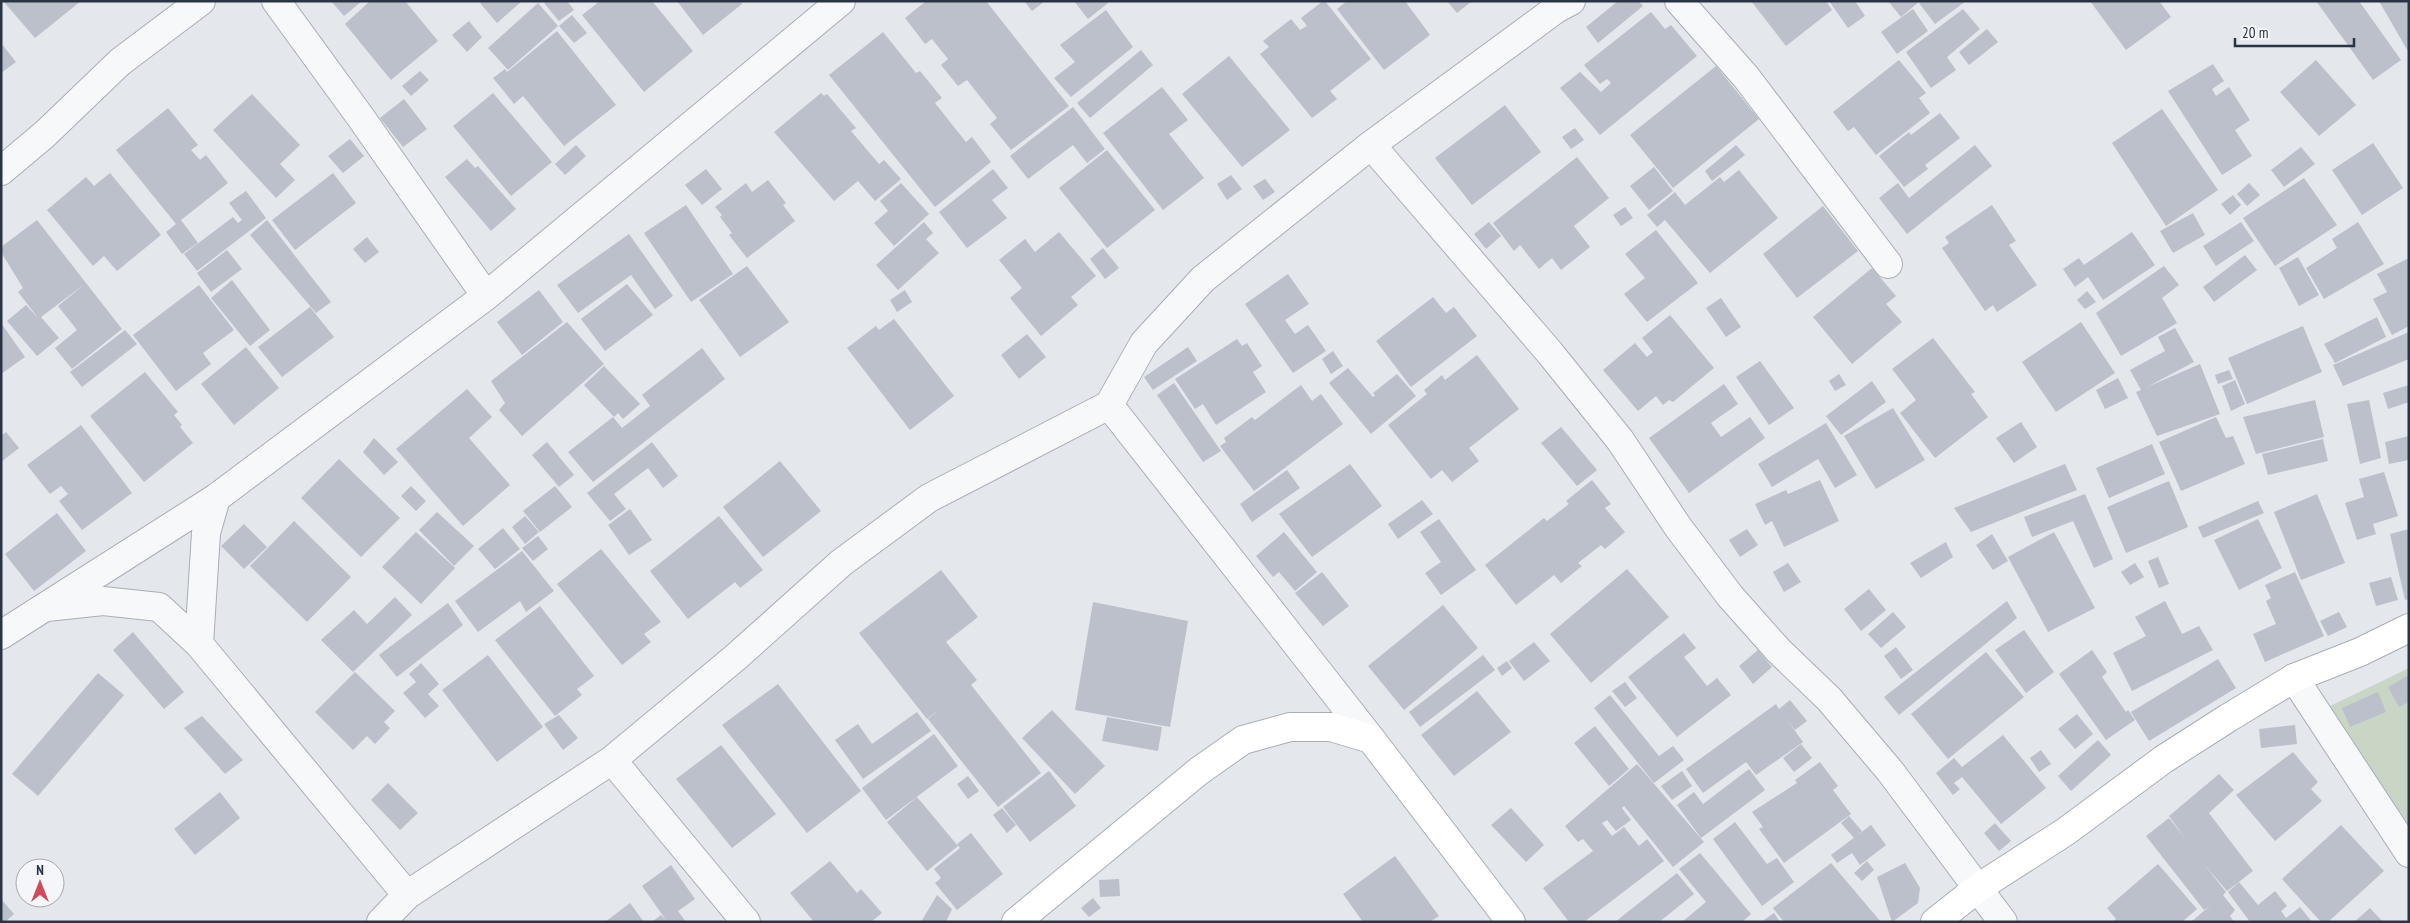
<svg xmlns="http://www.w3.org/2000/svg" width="2410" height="923" font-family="'PT Sans Narrow',sans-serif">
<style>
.green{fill:#c9d6c5}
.building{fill:#bbc0ca}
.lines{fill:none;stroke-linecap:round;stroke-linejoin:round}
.street-casing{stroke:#a9aeb7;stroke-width:30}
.secondary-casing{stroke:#a9aeb7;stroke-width:30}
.street{stroke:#f7f8fa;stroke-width:28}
.secondary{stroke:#fff;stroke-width:28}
</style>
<rect width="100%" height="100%" fill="#e4e7ec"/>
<path class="green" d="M2409,668V835L2324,709Z"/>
<path class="building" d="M3,1H81L35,38Z
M331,1H362L344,16Z
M370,1H405L438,41L391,80L345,24Z
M482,1H522L497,23L480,3Z
M547,1H567L574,10L559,21L544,3Z
M600,1H652L693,51L644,92L582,15Z
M677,1H740L742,4L703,35Z
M926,1H986L1069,106L1011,150L990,124L997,118L967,80L958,86L941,65L948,59L932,39L925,44L905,18Z
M1024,1H1045L1032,11Z
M1074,1H1107L1108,3L1088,19Z
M1323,1H1325L1371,59L1330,91L1337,99L1312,118L1260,54L1269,47L1263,41L1291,19L1300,30L1307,26L1301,18Z
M1347,1H1405L1430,35L1384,70L1337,9Z
M1447,1H1472L1457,13Z
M1618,1H1639L1643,6L1598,43L1586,27Z
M1751,1H1826L1832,10L1786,46Z
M1829,1H1855L1865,16L1848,28Z
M1888,1H1920L1901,17Z
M1922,1H1966L1935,24L1919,3Z
M2090,1H2159L2171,17L2126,50Z
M2316,1H2359L2401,60L2373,80Z
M2379,1H2409V53Z
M538,3L558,26L508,70L488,48Z
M1913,9L1928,31L1897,54L1881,32Z
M1963,9L1980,29L1947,57L1956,70L1931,88L1906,52Z
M1106,10L1133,47L1071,97L1054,78L1075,62L1060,45Z
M1651,12L1665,29L1671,25L1697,56L1600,135L1560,88L1580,72L1601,92L1611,83L1607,79L1600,84L1584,65Z
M572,15L587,33L574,43L559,26Z
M469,21L482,37L467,52L452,35Z
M1987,29L1998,42L1969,65L1959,52Z
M557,31L616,105L564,146L523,96L514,104L493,78L505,69L507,72Z
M883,32L916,73L920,71L942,98L935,103L966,142L972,137L991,162L935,207L829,75Z
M1,43L16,62L1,73Z
M1141,50L1153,65L1090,118L1077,103Z
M1229,56L1290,130L1242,167L1182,94Z
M1899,60L1926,93L1919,98L1930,113L1876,155L1854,127L1848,131L1833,112Z
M2316,60L2356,105L2319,136L2280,92Z
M2213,64L2224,81L2212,89L2216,96L2229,87L2250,120L2235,130L2252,156L2222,175L2168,91Z
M1716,66L1759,119L1673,188L1630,135Z
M420,71L429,80L411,96L402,86Z
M1162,87L1188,120L1169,134L1204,178L1163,210L1103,133Z
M493,93L552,162L511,196L453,126Z
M821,93L824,96L827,94L856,128L851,131L879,164L884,160L901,179L875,201L858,181L834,201L774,132Z
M252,94L300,145L280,164L295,180L276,198L213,130Z
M404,99L427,129L403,147L380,118Z
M1505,105L1541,152L1472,205L1435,158Z
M1073,107L1105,149L1087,163L1073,145L1028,179L1010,156Z
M168,108L198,145L191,150L200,160L206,155L228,183L181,220L198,243L182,254L166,232L176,224L116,150Z
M2162,109L2218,190L2166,226L2112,143Z
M1940,113L1960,138L1925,165L1928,169L1904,187L1879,156L1909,132L1911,135Z
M1575,128L1584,140L1571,149L1562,137Z
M350,139L364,156L343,173L328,156Z
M2373,143L2403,188L2362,215L2332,170Z
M576,145L586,156L565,175L555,164Z
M1736,145L1745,155L1712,181L1705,171Z
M1975,145L1992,166L1907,234L1879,198L1898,183L1909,198Z
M2301,147L2315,164L2284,187L2271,170Z
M1107,150L1155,210L1107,248L1059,188Z
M1577,157L1609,198L1574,226L1590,247L1561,270L1552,258L1539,269L1520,245L1514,251L1493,223Z
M467,159L475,168L478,166L516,209L491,231L445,177Z
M1654,167L1673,191L1649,210L1630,186Z
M706,169L722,189L702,205L685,185Z
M993,169L1008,188L992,200L1007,218L967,248L939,212Z
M1739,170L1778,218L1710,273L1665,220L1657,227L1647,215L1675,192L1685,205L1720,177L1724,182Z
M110,173L161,235L117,271L104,256L93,266L47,210L86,177L94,186Z
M333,173L356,203L295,250L272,220Z
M1231,175L1242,189L1227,200L1217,184Z
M2304,178L2337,225L2275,266L2243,218Z
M1265,179L1275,192L1263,200L1253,186Z
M768,180L786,203L783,205L795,221L747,258L729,235L732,233L720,217L722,215L715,207L746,183L752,192Z
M901,183L929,214L894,246L874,223L888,211L880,201Z
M2249,183L2260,195L2247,206L2237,194Z
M246,191L266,218L197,271L184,254L233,217L238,223L242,220L229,203Z
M2233,195L2241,205L2230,215L2221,204Z
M686,205L733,274L691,302L644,233Z
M1992,205L2016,241L2009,245L2037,285L1997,312L1993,305L1985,311L1942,248L1949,243L1945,237Z
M1823,206L1858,251L1797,298L1763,254Z
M1625,207L1633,218L1621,226L1613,215Z
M2193,213L2205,235L2173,253L2160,231Z
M37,220L86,283L41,317L59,338L37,356L7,321L26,305L39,319L18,292L23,288L1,252V247Z
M267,220L331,302L316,313L250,235Z
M924,222L933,233L926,239L939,253L898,290L876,265Z
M1489,222L1501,236L1486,249L1474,234Z
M2241,222L2254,241L2216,266L2203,246Z
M2358,222L2384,264L2324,299L2306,268L2337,248L2332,239Z
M1656,230L1698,283L1647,322L1624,294L1645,278L1625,254Z
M1059,232L1096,276L1071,297L1078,305L1041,336L1010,298L1022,288L999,260L1025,239L1035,252Z
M2132,232L2155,265L2103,300L2088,277L2075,287L2063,269L2079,258L2084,265Z
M629,234L673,296L655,309L631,275L578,313L557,285Z
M367,237L379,252L365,263L353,249Z
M1103,248L1119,268L1105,279L1090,259Z
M227,250L242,269L211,292L197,273Z
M2245,255L2257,270L2214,302L2203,287Z
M2298,257L2319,295L2299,306L2279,268Z
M2409,258V326L2392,335L2373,299L2387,292L2377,274Z
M747,266L789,322L740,357L699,300Z
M2164,266L2179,285L2162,298L2177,323L2121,356L2096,313Z
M1872,268L1896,296L1886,304L1902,322L1852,364L1813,317Z
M1288,274L1309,304L1285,320L1295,334L1308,325L1326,351L1293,373L1245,304Z
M232,280L270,330L250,346L211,298Z
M86,283L122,329L72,369L55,348L77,330L58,306Z
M627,284L653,315L605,351L581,319Z
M199,285L234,330L203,353L211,364L176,391L133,335Z
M539,290L563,322L522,355L497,322Z
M905,290L912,302L897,312L890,300Z
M2087,291L2096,302L2085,309L2077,300Z
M1433,297L1446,313L1454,307L1477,336L1411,387L1376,341Z
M1721,298L1741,327L1726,337L1706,308Z
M310,307L334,337L282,377L258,347Z
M1670,315L1714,368L1673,402L1669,400L1663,405L1656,396L1638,411L1603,370L1635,343L1647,357L1653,352L1642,338Z
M2377,317L2386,337L2335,363L2324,344Z
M894,319L954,396L910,430L847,348L876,326L879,330Z
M567,322L604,364L522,436L499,410L505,403L491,381Z
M2081,322L2115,373L2056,412L2022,362Z
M1,323L25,357L1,374Z
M2303,326L2322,372L2247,404L2228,358Z
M2175,328L2194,362L2147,387L2200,364L2220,414L2157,436L2136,392L2141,390L2130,370L2165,351L2158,337Z
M125,330L137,344L82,387L70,372Z
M2409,332V359L2343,386L2333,365Z
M1027,334L1046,357L1019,379L1001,355Z
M1933,338L1975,392L1971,394L1988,417L1935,458L1900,413L1916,400L1892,369Z
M1237,339L1242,346L1247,343L1262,366L1253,372L1266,392L1216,425L1203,404L1195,409L1175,379Z
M246,347L279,388L234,425L201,384Z
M1188,347L1197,361L1153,390L1144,377Z
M702,348L725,379L593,482L568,452L613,417L622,428L650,406L642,395Z
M1333,351L1343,366L1331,374L1322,359Z
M1477,355L1519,409L1469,448L1479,461L1452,482L1442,470L1431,479L1388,425L1427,394L1424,390L1442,375L1445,380Z
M1760,361L1794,408L1769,425L1736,377Z
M604,366L640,404L623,419L618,413L614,417L584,385Z
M1348,368L1373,397L1375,396L1373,393L1397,374L1416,396L1371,434L1329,383Z
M2229,370L2233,379L2218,384L2215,375Z
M145,372L178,412L174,415L182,425L180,427L193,443L144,482L90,416Z
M1839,374L1846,385L1835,391L1829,381Z
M2118,378L2128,398L2105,409L2096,390Z
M2235,380L2245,404L2231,411L2222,386Z
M1872,381L1886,402L1841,435L1826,416Z
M1174,383L1221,451L1203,462L1157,395Z
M1724,384L1738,404L1711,423L1721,437L1750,417L1765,438L1689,493L1649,438Z
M1301,385L1312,401L1321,394L1343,424L1254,491L1220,446L1226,442L1224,438L1252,417L1255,420Z
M2409,385V402L2388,409L2383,393Z
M467,389L492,417L469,438L510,485L463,526L396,449Z
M2315,400L2324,437L2256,454L2243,417Z
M2369,400L2381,458L2360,464L2347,404Z
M1893,408L1925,460L1876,489L1844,436Z
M2216,417L2226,438L2233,436L2245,464L2181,491L2159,442Z
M2021,422L2037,447L2014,463L1996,438Z
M1826,423L1857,475L1835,488L1818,459L1772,487L1758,464Z
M81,425L132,493L82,530L59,501L68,494L61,486L50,494L27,465Z
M1561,427L1597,470L1577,486L1541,443Z
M6,432L19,448L1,462V436Z
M2409,436V460L2389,464L2385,442Z
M374,438L398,462L384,475L363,452Z
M2323,439L2328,461L2268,475L2262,454Z
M547,442L574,475L559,487L532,455Z
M652,442L678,476L663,488L648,468L614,494L626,509L610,521L587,493Z
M2152,444L2165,474L2109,498L2096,468Z
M339,459L400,518L361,557L301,498Z
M780,461L821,511L763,557L723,507Z
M1350,464L1382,506L1312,557L1279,514Z
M2065,464L2077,490L1971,532L1954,508Z
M1287,470L1300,488L1252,522L1240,504Z
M2384,472L2398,516L2373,524L2376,534L2357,540L2345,503L2364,497L2359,479Z
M1592,480L1611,504L1605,508L1625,532L1605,549L1601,545L1578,563L1582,566L1561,583L1554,575L1516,605L1485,565L1544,518L1547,521L1569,504L1566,501Z
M1820,480L1839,521L1784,547L1772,521L1765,525L1755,504L1786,490L1788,494Z
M2169,481L2188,527L2126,553L2107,507Z
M411,486L426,501L416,511L401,496Z
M555,486L572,507L540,532L523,511Z
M2085,494L2113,559L2094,568L2073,521L2032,537L2024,517Z
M2317,494L2345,563L2301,580L2274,512Z
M1422,500L1433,514L1398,539L1388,524Z
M2258,501L2264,513L2203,538L2198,527Z
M630,509L652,540L629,555L608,525Z
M437,512L474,546L454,566L419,530Z
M57,513L86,551L34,591L5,554Z
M525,516L539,532L525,544L512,527Z
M719,516L763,570L740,588L735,582L688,619L650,571Z
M1439,519L1476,570L1441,595L1425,573L1441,562L1420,532Z
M2258,519L2282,568L2239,590L2214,540Z
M294,521L351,577L307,622L250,566Z
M244,524L267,547L244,569L221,546Z
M503,528L520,549L495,569L478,549Z
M1747,529L1758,545L1740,557L1729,540Z
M2409,529V599L2405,600L2390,534Z
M416,532L455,568L421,604L382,567Z
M1284,532L1317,572L1295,591L1279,572L1273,577L1256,556Z
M2054,532L2095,608L2048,632L2008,557Z
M1992,534L2008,561L1993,570L1976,545Z
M538,536L548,549L533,561L522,548Z
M1946,542L1953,557L1921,578L1910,563Z
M601,549L661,622L644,634L651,642L622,665L557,584Z
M522,551L554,591L526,612L520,601L478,632L455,601Z
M2158,557L2169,584L2159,588L2148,561Z
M1788,563L1801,582L1784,592L1773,572Z
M2135,563L2144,577L2130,585L2121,572Z
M1627,569L1669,617L1591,683L1550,634Z
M941,570L978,617L946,642L977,680L971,685L1041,773L998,807L928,719L940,709L927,719L859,633Z
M1322,572L1349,606L1323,626L1295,593Z
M2295,572L2324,636L2265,662L2253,634L2276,624L2266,601L2271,598L2265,585Z
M2391,577L2398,600L2376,606L2369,583Z
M1869,589L1886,610L1861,631L1844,609Z
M395,597L412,615L353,672L321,640L354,610L367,624Z
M2007,601L2017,618L1899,715L1884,697Z
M2165,601L2182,634L2199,626L2213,650L2132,691L2113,653L2146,636L2135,617Z
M1093,602L1188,621L1170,727L1075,710Z
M448,603L463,625L397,677L379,655Z
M1443,605L1478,648L1404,710L1368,666Z
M540,606L594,676L577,689L582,695L555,716L495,640Z
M1893,612L1906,627L1881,648L1868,634Z
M2339,612L2347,627L2328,636L2320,621Z
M2024,630L2054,672L2026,693L1995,650Z
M133,632L184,692L164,709L113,650Z
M1684,633L1696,648L1684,657L1707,686L1717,678L1731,695L1677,737L1628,677Z
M1534,642L1550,661L1524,681L1509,661Z
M1896,647L1913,670L1901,679L1884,656Z
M1758,650L1772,667L1753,684L1739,666Z
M2092,650L2107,672L2102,677L2126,712L2128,710L2135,720L2106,740L2059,674Z
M1986,652L2024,697L1948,759L1911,714Z
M488,655L543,727L497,762L442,690Z
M1483,655L1495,670L1420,727L1409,712Z
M2218,659L2236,688L2149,741L2131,712Z
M1507,661L1512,668L1502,676L1497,668Z
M421,663L439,684L428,694L439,706L425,718L403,693L416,682L409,674Z
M355,672L395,711L384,722L390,728L375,744L367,736L353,750L315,712Z
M98,673L124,695L38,796L12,774Z
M2409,675V702L2399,707L2388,687Z
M1625,682L1637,698L1625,707L1612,691Z
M778,684L861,791L807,833L722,725Z
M1477,691L1511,732L1454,776L1421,735Z
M2378,692L2386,712L2350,727L2342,708Z
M1610,695L1659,756L1673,746L1684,760L1654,783L1594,708Z
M1790,700L1807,721L1795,730L1785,717L1803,742L1756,775L1746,762L1703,793L1686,769L1776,704L1779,709Z
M1052,710L1105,766L1075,794L1022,738Z
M917,712L931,731L863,779L835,740L858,724L872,744Z
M2077,714L2093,734L2075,749L2058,729Z
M559,715L578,738L563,750L544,724Z
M202,716L243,760L225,774L184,728Z
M1107,717L1162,727L1158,751L1102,741Z
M2295,725L2297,744L2261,748L2259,729Z
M1595,726L1629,769L1609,786L1574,743Z
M934,734L958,766L886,820L862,788Z
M2003,735L2046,788L2001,824L1962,777L1954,783L1960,789L1953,795L1936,773L1954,758L1962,767Z
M2098,740L2111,755L2071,791L2058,776Z
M1801,744L1812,758L1794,772L1783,758Z
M721,745L776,814L732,848L676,779Z
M2041,750L2051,764L2039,772L2030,758Z
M2293,752L2318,782L2311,789L2322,801L2275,841L2236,795Z
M1820,762L1838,786L1833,790L1851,814L1784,863L1759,829L1763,827L1752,812L1797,783L1795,780Z
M1637,764L1704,842L1673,867L1624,806L1622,808L1631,820L1616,831L1607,820L1602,823L1612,836L1624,827L1639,846L1647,839L1664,861L1584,922H1569L1543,888L1593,851L1583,839L1578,842L1565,826Z
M1749,769L1765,790L1701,838L1677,805L1694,792L1703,804Z
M1049,771L1076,806L1030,842L1003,807Z
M1682,771L1692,786L1672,800L1661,786Z
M2219,774L2234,790L2209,813L2253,871L2227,891L2203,863L2226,892L2223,895L2235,910L2230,916L2234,922H2191L2211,905L2204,910L2146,836L2169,818L2184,837L2169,816Z
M968,776L979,791L968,799L957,784Z
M388,783L418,813L400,830L371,800Z
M220,792L240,818L195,855L174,829Z
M917,797L958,846L927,871L887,822Z
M1002,808L1016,825L1007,833L993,815Z
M1511,808L1544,845L1526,862L1491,825Z
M1849,816L1862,831L1854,838L1841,823Z
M1735,822L1767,864L1777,858L1794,882L1762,906L1713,839Z
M1995,823L2011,841L1999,851L1984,833Z
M1871,825L1886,845L1860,865L1852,853L1837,863L1831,855Z
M2341,825L2384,871L2328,922H2321L2282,879Z
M971,833L1003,874L957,910L935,883L941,878L934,869L960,848L957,844Z
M1700,853L1751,914L1742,922H1682L1706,902L1679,869Z
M1395,856L1439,916L1430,922H1363L1343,894Z
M830,861L857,893L861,889L882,913L871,922H814L790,893Z
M1867,861L1874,870L1862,881L1854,873Z
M1831,863L1881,922H1784L1773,908Z
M1905,863L1920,888L1918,903L1892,922L1877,877Z
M2158,864L2197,909L2182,922H2113L2116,919L2107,908Z
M671,865L695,899L678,911L686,922H652L661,915L666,920L642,886Z
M1677,873L1694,894L1659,922H1615Z
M1119,879L1120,896L1100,897L1099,880Z
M2239,882L2258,905L2275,891L2287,906L2281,911L2286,918L2300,907L2312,922H2250L2228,892Z
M937,895L952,909L946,922H921Z
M1093,898L1101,908L1089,917L1081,908Z
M1,899L14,914L5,922H1Z
M630,903L644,922H605Z
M2370,908L2383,922H2354Z
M1774,913L1780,922H1765L1764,920Z"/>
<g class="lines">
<defs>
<path id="street" d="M276,1L359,115L486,296
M1679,1L1746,77L1888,264
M1371,145L1550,353L1620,440L1678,527L1730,596L1778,650L1829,699L1890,771L2003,922
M1,171L45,134L120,62L201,1
M1109,405L1371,739
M47,607L103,601L159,607L199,644L407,895
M1,635L216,498L486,296L841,1
M199,644L206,533L216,498
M2294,678L2409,853
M612,760L746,922
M381,922L407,895L612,760L736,657L841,563L929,498L1109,405L1144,343L1203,279L1371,145L1556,9L1571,1"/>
<path id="secondary" d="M1016,922L1199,771L1243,740L1290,727H1331L1371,739L1511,922
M1935,922L1978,888L2065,832L2164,759L2228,718L2294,678L2360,652L2409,628"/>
</defs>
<use href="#street" class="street-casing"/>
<use href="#secondary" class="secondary-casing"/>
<use href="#street" class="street"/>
<use href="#secondary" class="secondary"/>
</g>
<rect width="2410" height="923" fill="none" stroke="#2b3445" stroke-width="5"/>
<g transform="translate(40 883)"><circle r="24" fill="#f4f6f9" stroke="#a4a8b1"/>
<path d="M0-4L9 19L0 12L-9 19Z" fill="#d1495b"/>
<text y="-8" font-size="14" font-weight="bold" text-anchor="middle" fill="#2b3445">N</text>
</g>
<path d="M2235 38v8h119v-8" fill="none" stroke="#2b3445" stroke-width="2.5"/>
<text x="2242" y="38" font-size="15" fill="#2b3445" stroke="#f4f6f9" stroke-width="4" paint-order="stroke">20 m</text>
</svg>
